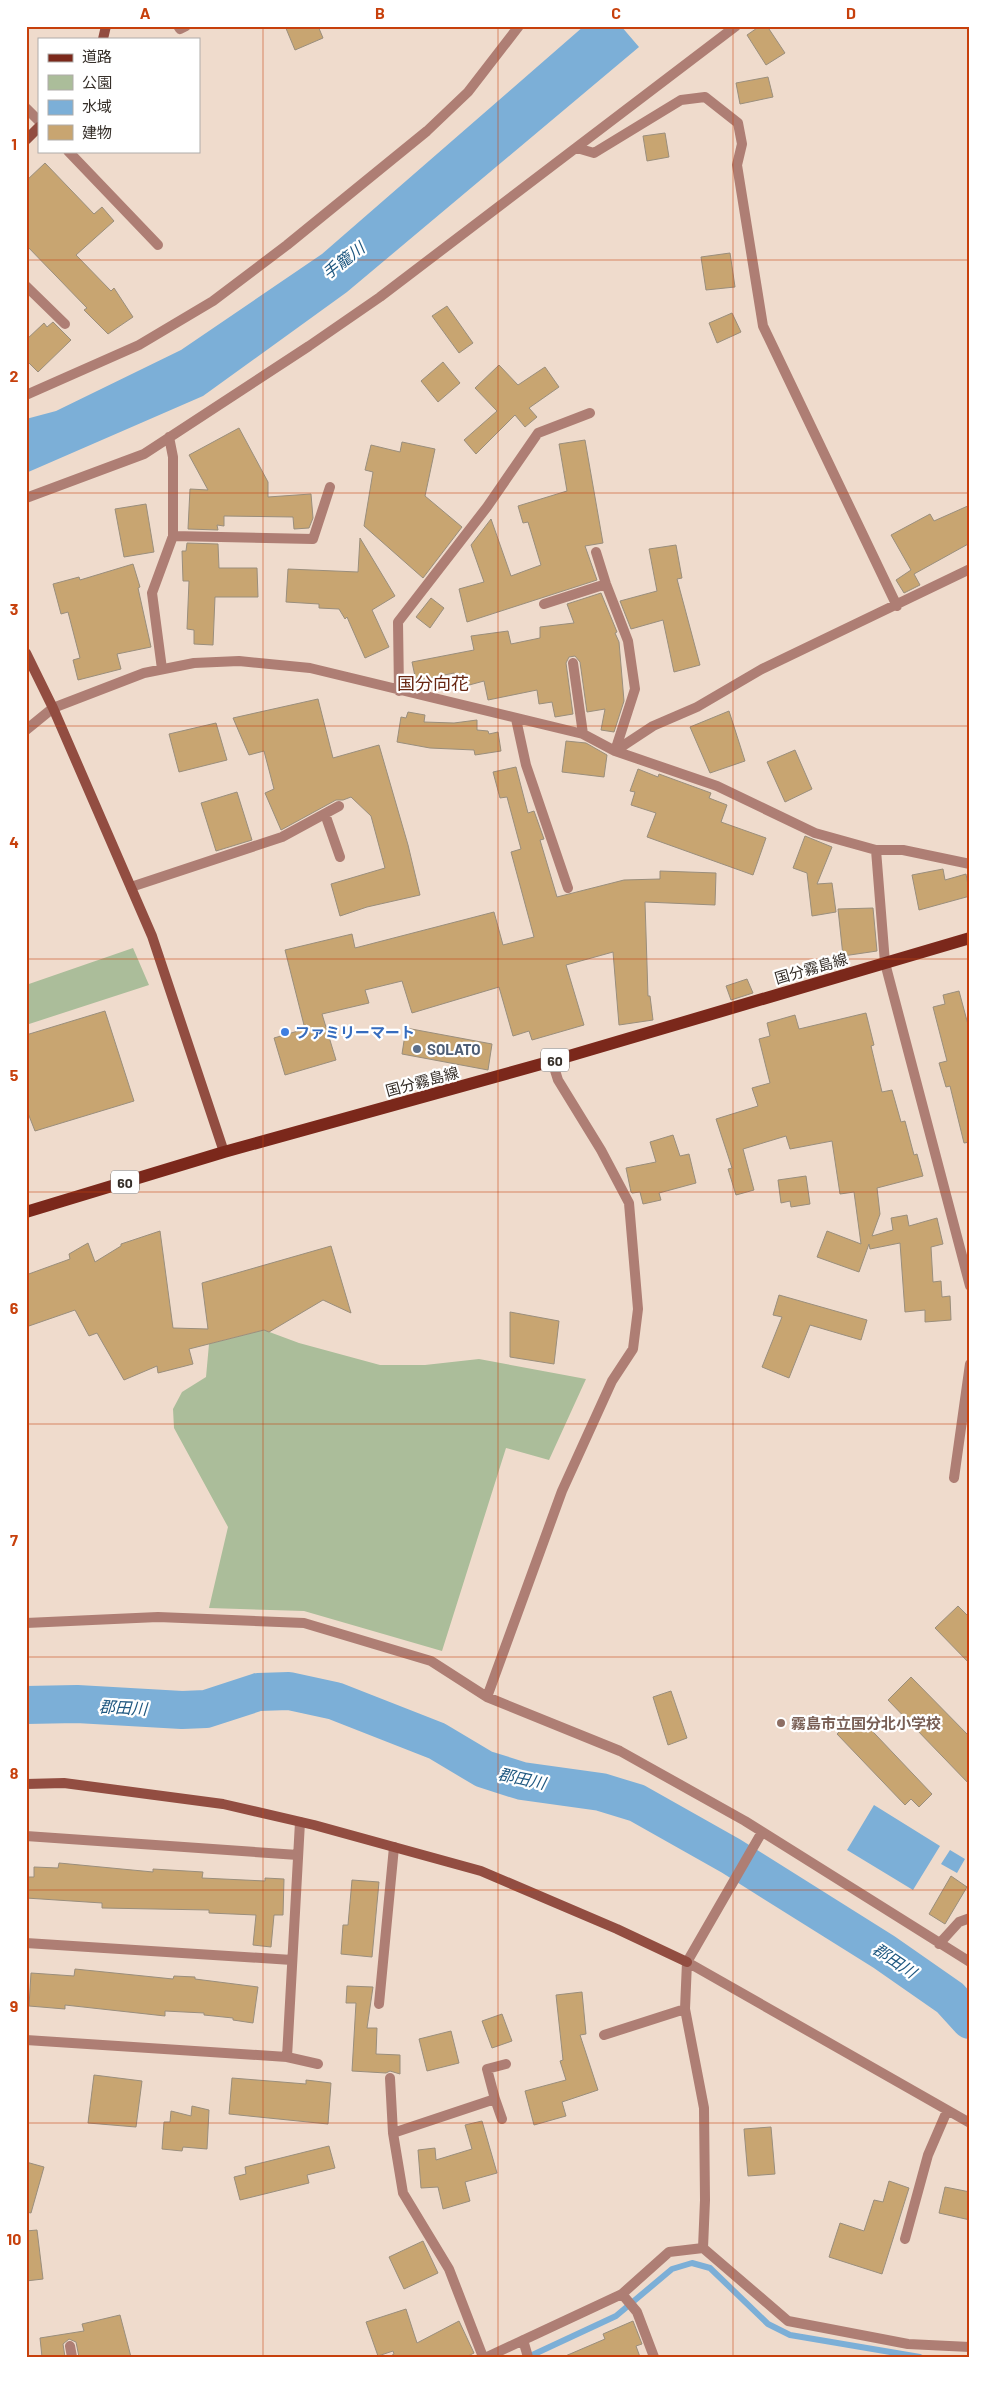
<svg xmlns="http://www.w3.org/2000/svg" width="996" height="2383" font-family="Barlow,'Noto Sans JP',sans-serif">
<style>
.green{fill:#abbd9a}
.water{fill:#7cafd7}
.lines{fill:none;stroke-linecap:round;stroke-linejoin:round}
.stream{stroke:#7cafd7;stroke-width:6}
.river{stroke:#7cafd7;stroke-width:38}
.building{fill:#c8a571;stroke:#9a8e7c}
.street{stroke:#ae7e74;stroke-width:10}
.secondary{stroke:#924d41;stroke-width:10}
.primary{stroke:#7b281b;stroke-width:12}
.grid{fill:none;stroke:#c7400c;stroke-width:1;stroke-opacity:0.55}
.shop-dot{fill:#3f7fe0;stroke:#fff;stroke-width:2}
.service-dot{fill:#5c6f8a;stroke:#fff;stroke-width:2}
.education-dot{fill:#8d6e63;stroke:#fff;stroke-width:2}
.labels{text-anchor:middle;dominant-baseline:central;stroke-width:4.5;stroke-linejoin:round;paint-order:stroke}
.shield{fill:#fff;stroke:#726d69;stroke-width:1}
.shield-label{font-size:14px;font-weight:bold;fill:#362f29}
.street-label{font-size:15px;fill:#362f29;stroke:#fff}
.shop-label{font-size:15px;font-weight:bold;fill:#366cbe;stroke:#fff;text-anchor:start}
.service-label{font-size:15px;font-weight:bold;fill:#4e5e75;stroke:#fff;text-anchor:start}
.education-label{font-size:15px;font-weight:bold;fill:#785e54;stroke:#fff;text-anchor:start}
.water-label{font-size:16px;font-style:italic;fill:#1f5880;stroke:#fff}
.quarter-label{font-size:18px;fill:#682611;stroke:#fff}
.neatline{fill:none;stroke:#c7400c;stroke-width:2}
.grid-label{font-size:16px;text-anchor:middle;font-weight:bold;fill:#c7400c}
</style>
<rect width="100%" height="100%" fill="#efdbcc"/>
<path class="green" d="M133,948L149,985L26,1025V985Z
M264,1330L299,1343L380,1365H425L479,1359L586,1379L549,1460L506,1448L442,1651L304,1611L209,1608L228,1527L174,1428L173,1409L182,1392L206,1377L209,1344Z"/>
<path class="water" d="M584,26H621L639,47L347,292L203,396L26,473V419L56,411L181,350L322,254Z
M874,1805L940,1846L913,1890L847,1850Z
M950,1850L965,1859L957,1873L941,1864Z"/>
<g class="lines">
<path class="stream" d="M528,2357L616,2316L672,2269L692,2263L710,2268L768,2324L790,2335L920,2357"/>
<path class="river" d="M26,1705L77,1704L182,1710L206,1709L258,1692L289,1691L335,1701L437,1741L484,1769L522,1781L601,1792L637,1803L731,1856L884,1952L950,1998L970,2020"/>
</g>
<path class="building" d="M285,26H318L323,38L295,50Z
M760,26H767L785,53L766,65L747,35Z
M768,77L773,97L740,104L736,83Z
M665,133L669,157L647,161L643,136Z
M45,163L94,214L102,207L114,221L76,255L111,291L114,288L133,317L108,334L84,310L87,308L26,245V181Z
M730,253L735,287L706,290L701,257Z
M447,306L473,343L459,353L432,316Z
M732,313L741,332L717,343L709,323Z
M53,322L71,340L38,372L26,360V340L44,323L47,327Z
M443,362L460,383L438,402L421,381Z
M499,365L518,385L545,367L559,387L529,408L537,417L525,427L515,415L476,454L464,440L497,411L475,388Z
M239,428L268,482V497L311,494L313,518L309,528L294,529L293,517L224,516V526L217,525L218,530L188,529L190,489L208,490L189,455Z
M585,440L603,543L585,546L597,580L467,622L459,589L484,582L471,545L491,519L511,576L541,565L528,522L523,523L518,506L567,491L559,444Z
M402,442L435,449L425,496L462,527L423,578L364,526L373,472L365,470L371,445L400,452Z
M146,504L154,552L124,557L115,509Z
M970,505V543L914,574L920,585L904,593L896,580L911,570L891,535L930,514L934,521Z
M360,538L395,596L372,610L389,647L365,658L347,617L345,619L339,609L319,608V604L286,602L288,569L358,572Z
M187,543L218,544L219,568H257L258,597H215L213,645L194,644V630L187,629L189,581H183L182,551H186Z
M676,545L682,578L677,579L700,665L674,672L663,620L631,629L620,601L657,591L649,549Z
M133,564L140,587L138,588L151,647L117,654L121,669L78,680L73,660L80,658L68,612L61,614L53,584L79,577L80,580Z
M601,593L617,632L615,633L619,642L624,701L614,732L601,730L605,709L587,712L580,662L575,656L569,657L566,663L573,714L555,717L552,702L539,704L537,690L488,700L484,681L458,688L454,673L416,681L412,662L474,650L471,636L508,631L511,644L540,638V627L574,623L567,604Z
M431,598L444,608L430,628L416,617Z
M318,699L333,758L379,745L408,845L420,895L367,907L340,916L331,884L385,868L371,816L351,797L343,800H336L281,830L265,793L274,789L264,751L249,755L233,718Z
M729,711L745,761L710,773L690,727Z
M408,712L425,715L424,722L454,723L477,720V730L488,731L489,734L498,732L501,751L475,755L474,750L430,748L397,742L401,717L406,718Z
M216,723L227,760L179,772L169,734Z
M566,741L586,743L607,755L604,777L562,772Z
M795,750L812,789L785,802L767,762Z
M516,767L528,813L534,811L544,839L540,840L557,897L624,880L660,879V871L716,873L715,905L645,902L648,996H650L653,1020L619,1025L613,952L566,965L584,1025L532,1040L529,1031L513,1036L499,987L412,1013L402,981L365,990L369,1003L322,1014L336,1060L285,1075L274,1038L305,1029L285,950L352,934L355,948L494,912L503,945L534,937L511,852L521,849L507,797L500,798L493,772Z
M638,769L658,777L659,774L711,793L709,798L727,805L721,822L766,838L753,875L647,837L656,813L631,805L635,792L630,791Z
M237,792L252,840L216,851L201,803Z
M805,836L832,847L817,884L832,883L836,912L812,916L807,873L793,868Z
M943,869L945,880L966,874L970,896L919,910L912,875Z
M873,908L877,951L843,956L838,909Z
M747,979L753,993L731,1000L726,986Z
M959,991L970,1032V1142L964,1143L950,1086L946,1087L939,1063L947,1061L933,1007L945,1004L943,995Z
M105,1011L134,1101L35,1131L26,1108V1035Z
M866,1013L874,1045L871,1046L882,1092L892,1090L901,1122L905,1121L914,1155L917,1154L923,1176L877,1188L880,1214L872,1236L893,1230L891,1218L907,1215L909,1226L937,1218L943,1244L931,1247L933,1282L941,1281L942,1297L950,1296L951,1320L925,1322V1310L905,1312L900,1243L870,1249L869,1244L859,1272L817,1257L827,1231L861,1244L854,1192L840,1194L832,1141L790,1149L786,1136L743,1149L754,1190L736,1195L728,1169L732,1168L716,1119L758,1106L752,1088L770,1083L759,1039L770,1036L767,1023L795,1015L799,1029Z
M406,1028L492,1044L488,1070L402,1054Z
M673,1135L680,1156L689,1154L696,1183L659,1193L661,1200L643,1204L640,1192L632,1193L631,1192L626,1168L656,1162L650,1142Z
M806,1176L810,1204L791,1207L790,1201L781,1203L778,1180Z
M160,1231L173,1328L208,1329L202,1283L331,1246L351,1313L323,1300L269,1332L264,1330L189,1349L193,1364L158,1373L157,1366L124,1380L97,1333L89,1336L75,1310L26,1327V1275L70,1259L69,1254L88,1243L95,1262L121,1246V1244Z
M779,1295L867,1320L861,1340L810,1325L789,1378L762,1367L782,1317L773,1315Z
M510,1312L559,1321L554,1364L510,1357Z
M958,1606L970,1618V1664L935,1628Z
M911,1677L970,1737V1785L888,1700Z
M671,1691L687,1738L668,1745L653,1697Z
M857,1715L932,1794L919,1807L911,1799L905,1805L837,1734Z
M59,1863L153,1872V1869L203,1872L202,1878L265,1881V1878L284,1879L283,1915H274L271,1947L253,1945L256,1915L209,1913V1910L102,1908V1903L26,1898L27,1877H34V1867L58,1868Z
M951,1876L967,1887L945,1924L929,1914Z
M352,1880L379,1882L372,1957L341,1954L343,1925H348Z
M75,1969L173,1979L174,1976L195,1977V1979L258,1987L253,2023L233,2020V2018L204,2015V2013L165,2011V2016L65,2005V2009L29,2006L31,1973L74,1976Z
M347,1986L373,1987L367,2028H377L376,2054L400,2055V2074L390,2071L386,2073L352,2071L356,2003H346Z
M582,1992L586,2034L580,2035L598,2090L562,2102L566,2116L534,2125L525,2091L566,2080L560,2061L563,2060L556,1995Z
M502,2014L512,2041L492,2048L482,2021Z
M451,2031L459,2063L427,2071L419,2039Z
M94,2075L142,2081L136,2127L88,2123Z
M232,2078L306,2084V2080L331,2083L328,2124L229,2114Z
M192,2106L209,2110L207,2149L183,2147L182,2151L162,2149L164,2122H170L171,2111L191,2116Z
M482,2121L497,2173L465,2182L470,2201L443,2209L438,2187L421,2188L418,2150L435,2148L436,2160L472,2149L465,2125Z
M771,2127L775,2174L748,2176L744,2129Z
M329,2146L335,2168L307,2175L309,2183L240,2200L234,2177L246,2174L245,2167Z
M26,2162L44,2167L31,2213L26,2212Z
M889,2181L909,2188L882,2274L829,2257L840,2223L864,2231L874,2200L883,2202Z
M945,2187L970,2192V2220L939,2213Z
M37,2230L43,2279L26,2281V2231Z
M423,2241L438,2273L404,2289L389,2257Z
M406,2309L417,2343L459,2321L474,2353L466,2357H389L394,2354L393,2351L378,2356L366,2322Z
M120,2315L131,2357H79L76,2342L69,2339L63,2344L65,2357H42L40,2338L84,2331L82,2324Z
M633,2321L642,2344L636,2346L640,2357H563L605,2339L603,2334Z"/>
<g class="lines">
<path class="street" d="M178,26L180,29L186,26
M26,108L39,121
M577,148L594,153L681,100L705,97L738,123L742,144L737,165L763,326L897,606
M68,151L158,245
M26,286L65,324
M26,395L139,345L213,301L287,245L427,131L468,92L519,26
M26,498L144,454L309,346L380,297L736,26
M173,536L313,539L330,487
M596,552L606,584L628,641L635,689L615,751
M544,604L606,584
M573,663L583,734
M162,669L152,593L173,536V457L169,437
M399,691L398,622L487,507L538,433L590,413
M516,719L526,765L568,888
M26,730L53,708L144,673L194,663L239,661L310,668L583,734L615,751L717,786L815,833L876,850H903L970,864
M615,751L653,726L697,707L762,669L970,569
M325,814L340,857
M876,850L885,963L970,1286
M131,887L282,837L339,806
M954,1478L970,1364
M26,1623L158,1617L304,1623L431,1661L487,1697L620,1751L745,1821L970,1962
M487,1697L562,1491L612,1381L633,1349L638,1309L629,1203L601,1150L558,1080L552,1061
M26,1836L298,1855
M26,1943L292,1960
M939,1944L959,1922L970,1918
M687,1962L970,2123
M379,2004L394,1847
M604,2035L685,2009
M26,2040L287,2057L300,1822
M287,2057L318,2064
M390,2078L393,2133L403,2193L449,2269L483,2357
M495,2099L502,2119
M393,2133L495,2099L487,2069L506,2064
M905,2239L928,2155L947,2111
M703,2248L788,2321L908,2344L970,2347
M523,2340L528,2357
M70,2346L72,2357
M487,2357L622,2294
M654,2357L637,2312L622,2294L669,2252L703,2248L705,2200L704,2108L685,2009L687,1962L762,1832"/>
<path class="secondary" d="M103,39L106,26
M26,140L39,127
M26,653L53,708L152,936L224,1152
M26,1784L64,1783L223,1804L314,1825L481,1871L617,1929L687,1962"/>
<path class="primary" d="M26,1212L224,1152L552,1061L970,938"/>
</g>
<path class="grid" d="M263,26V2357M498,26V2357M733,26V2357M26,260H970M26,493H970M26,726H970M26,959H970M26,1192H970M26,1424H970M26,1657H970M26,1890H970M26,2123H970"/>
<circle class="shop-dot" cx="285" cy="1032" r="5"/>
<circle class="service-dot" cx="417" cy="1049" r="5"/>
<circle class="education-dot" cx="781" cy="1723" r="5"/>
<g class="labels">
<g class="shield">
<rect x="541" y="1048.5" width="28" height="23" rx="4"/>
<rect x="111" y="1170.5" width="28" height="23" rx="4"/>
</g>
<g class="shield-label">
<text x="555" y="1060">60</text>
<text x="125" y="1182">60</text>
</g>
<g class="street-label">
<text transform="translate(811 968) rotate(-16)">国分霧島線</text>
<text transform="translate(422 1081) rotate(-15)">国分霧島線</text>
</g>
<g class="shop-label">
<text x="295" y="1032">ファミリーマート</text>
</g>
<g class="service-label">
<text x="427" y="1049">SOLATO</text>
</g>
<g class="education-label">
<text x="791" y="1723">霧島市立国分北小学校</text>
</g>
<g class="water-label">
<text transform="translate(343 260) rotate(-38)">手籠川</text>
<text transform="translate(123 1707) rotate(3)">郡田川</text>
<text transform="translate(522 1778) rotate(12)">郡田川</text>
<text transform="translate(895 1960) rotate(34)">郡田川</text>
</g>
<g class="quarter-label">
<text x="433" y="683">国分向花</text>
</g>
</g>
<rect width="996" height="2383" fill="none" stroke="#ffffff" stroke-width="55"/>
<rect x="38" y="38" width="162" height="115" fill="#ffffff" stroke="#afaca9"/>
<rect x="48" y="54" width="25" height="8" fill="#7b281b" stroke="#afaca9"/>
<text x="82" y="62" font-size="15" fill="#362f29">道路</text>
<rect x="48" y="75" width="25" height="15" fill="#abbd9a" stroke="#afaca9"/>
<text x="82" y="88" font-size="15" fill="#362f29">公園</text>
<rect x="48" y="100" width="25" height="15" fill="#7cafd7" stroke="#afaca9"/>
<text x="82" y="112" font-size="15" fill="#362f29">水域</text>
<rect x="48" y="125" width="25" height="15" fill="#c8a571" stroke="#afaca9"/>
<text x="82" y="138" font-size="15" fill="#362f29">建物</text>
<rect x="28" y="28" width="940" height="2328" class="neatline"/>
<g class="grid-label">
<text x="145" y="19">A</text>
<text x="380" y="19">B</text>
<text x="616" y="19">C</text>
<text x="851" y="19">D</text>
<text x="14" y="150">1</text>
<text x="14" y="382">2</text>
<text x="14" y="615">3</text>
<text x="14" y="848">4</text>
<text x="14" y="1081">5</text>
<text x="14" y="1314">6</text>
<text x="14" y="1546">7</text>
<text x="14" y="1779">8</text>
<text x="14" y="2012">9</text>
<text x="14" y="2245">10</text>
</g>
</svg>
